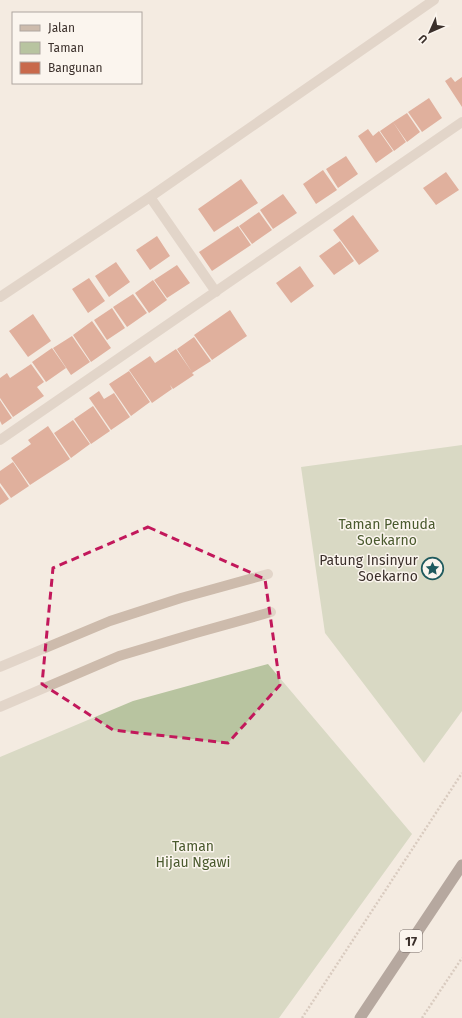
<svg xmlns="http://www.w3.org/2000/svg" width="462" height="1018" font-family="'Fira Sans',sans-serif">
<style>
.green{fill:#b8c4a0}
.building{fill:#c8694b}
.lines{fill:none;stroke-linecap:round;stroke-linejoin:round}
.path{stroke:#b9a596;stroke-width:2.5;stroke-dasharray:2 2;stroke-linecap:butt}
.service{stroke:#cdbbac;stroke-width:10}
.minor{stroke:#cdbbac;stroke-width:10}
.trunk{stroke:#6c584f;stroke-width:11}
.marked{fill:none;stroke:#c2185b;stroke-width:3;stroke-dasharray:8 5;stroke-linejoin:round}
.labels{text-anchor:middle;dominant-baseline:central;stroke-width:3;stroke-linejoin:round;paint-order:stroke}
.shield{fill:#fbf5ee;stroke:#756b66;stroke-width:1}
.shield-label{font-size:13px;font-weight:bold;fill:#3b302b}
.park-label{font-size:14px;fill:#4a5a2e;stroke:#fbf5ee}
.poi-label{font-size:14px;fill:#3b302b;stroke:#fbf5ee;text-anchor:end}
</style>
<rect width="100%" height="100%" fill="#f4ebe1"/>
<path class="green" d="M462,445V711L424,763L325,633L301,467Z
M268,664L412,834L279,1018H0V757L133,701Z"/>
<path class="building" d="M451,77L455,82L462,77V107L445,81Z
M429,98L442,118L422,132L408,112Z
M407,113L420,132L407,142L393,122Z
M393,122L406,142L394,151L380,131Z
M368,129L373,136L379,131L393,151L376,163L358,136Z
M346,156L358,174L338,188L326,169Z
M323,170L337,190L316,204L303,184Z
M446,172L459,190L436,205L423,188Z
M241,179L258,203L214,232L198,209Z
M283,194L297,213L273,229L260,210Z
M259,212L272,230L252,244L239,226Z
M353,215L379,251L359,265L333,230Z
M238,226L251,245L212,271L199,252Z
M157,236L170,256L150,270L136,250Z
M340,241L354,261L334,275L319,256Z
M116,262L130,282L109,297L95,276Z
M177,265L190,283L167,298L154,280Z
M300,266L314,286L291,303L276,283Z
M89,278L105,301L88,313L72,289Z
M153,280L167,300L149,313L135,293Z
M133,294L147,313L127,327L113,307Z
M112,308L125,328L107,340L94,320Z
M230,310L247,336L212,360L194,335Z
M33,314L51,341L28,357L9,331Z
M92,321L111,348L91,362L73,335Z
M72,336L90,362L71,375L53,348Z
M194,337L211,361L192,373L194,375L173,389L170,385L172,389L152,403L129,370L150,356L155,363L176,349L192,372L177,349Z
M52,348L66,368L46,382L32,362Z
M31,364L44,382L37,387L44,396L13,417L0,398V378L7,373L10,378Z
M129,371L150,402L131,416L109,384Z
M99,391L104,399L114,393L130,417L111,430L89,398Z
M0,400L12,418L2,425L0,421Z
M93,406L110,431L91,444L74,419Z
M73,420L90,444L71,458L54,433Z
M48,426L70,459L30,485L11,458L31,444L28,440Z
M13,462L29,486L11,498L0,483V471Z
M0,486L9,499L0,505Z"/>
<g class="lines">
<path class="path" d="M302,1018L462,773
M422,1018L462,958"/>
<path class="service" d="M0,667L110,621L181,598L268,574
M0,707L119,656L196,633L271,612"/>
<path class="minor" d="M150,197L216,292
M0,297L150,197L434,0
M0,440L462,122"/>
<path class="trunk" d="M360,1018L462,865"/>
</g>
<path d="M0 0H462V1018H0ZM148,527L265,579L280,685L228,743L113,730L42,684L53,568Z" fill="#f4ebe1" fill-opacity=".55" fill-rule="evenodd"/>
<path class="marked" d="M148,527L265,579L280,685L228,743L113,730L42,684L53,568Z"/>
<defs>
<symbol id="sight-ring" viewBox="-11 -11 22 22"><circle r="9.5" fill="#fbf5ee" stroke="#1f5a5e" stroke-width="1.5"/><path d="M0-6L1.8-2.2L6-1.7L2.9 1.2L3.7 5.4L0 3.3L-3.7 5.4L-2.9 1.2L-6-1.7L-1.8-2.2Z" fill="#1f5a5e"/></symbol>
</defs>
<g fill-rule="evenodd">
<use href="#sight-ring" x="420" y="556" width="25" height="25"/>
</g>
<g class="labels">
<rect class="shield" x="400" y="930" width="22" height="22" rx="3"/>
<g class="shield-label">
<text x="411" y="941">17</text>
</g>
<g class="park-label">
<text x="387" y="524">Taman Pemuda<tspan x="387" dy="16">Soekarno</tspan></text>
<text x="193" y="846">Taman<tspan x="193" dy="16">Hijau Ngawi</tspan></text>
</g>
<g class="poi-label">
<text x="418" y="560">Patung Insinyur<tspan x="418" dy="16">Soekarno</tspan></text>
</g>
</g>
<rect x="12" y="12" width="130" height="72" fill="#fbf5ee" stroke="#aea6a0"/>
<rect x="20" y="25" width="20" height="6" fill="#cdbbac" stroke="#aea6a0"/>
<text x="48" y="32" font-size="12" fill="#3b302b">Jalan</text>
<rect x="20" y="42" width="20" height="12" fill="#b8c4a0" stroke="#aea6a0"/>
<text x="48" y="52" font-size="12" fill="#3b302b">Taman</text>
<rect x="20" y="62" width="20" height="12" fill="#c8694b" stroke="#aea6a0"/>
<text x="48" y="72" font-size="12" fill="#3b302b">Bangunan</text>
<g transform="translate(430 32) rotate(225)" stroke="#fbf5ee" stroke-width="3" paint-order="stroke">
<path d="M0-3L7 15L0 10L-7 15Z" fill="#3b302b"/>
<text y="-6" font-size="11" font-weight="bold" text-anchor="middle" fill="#3b302b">U</text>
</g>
</svg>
